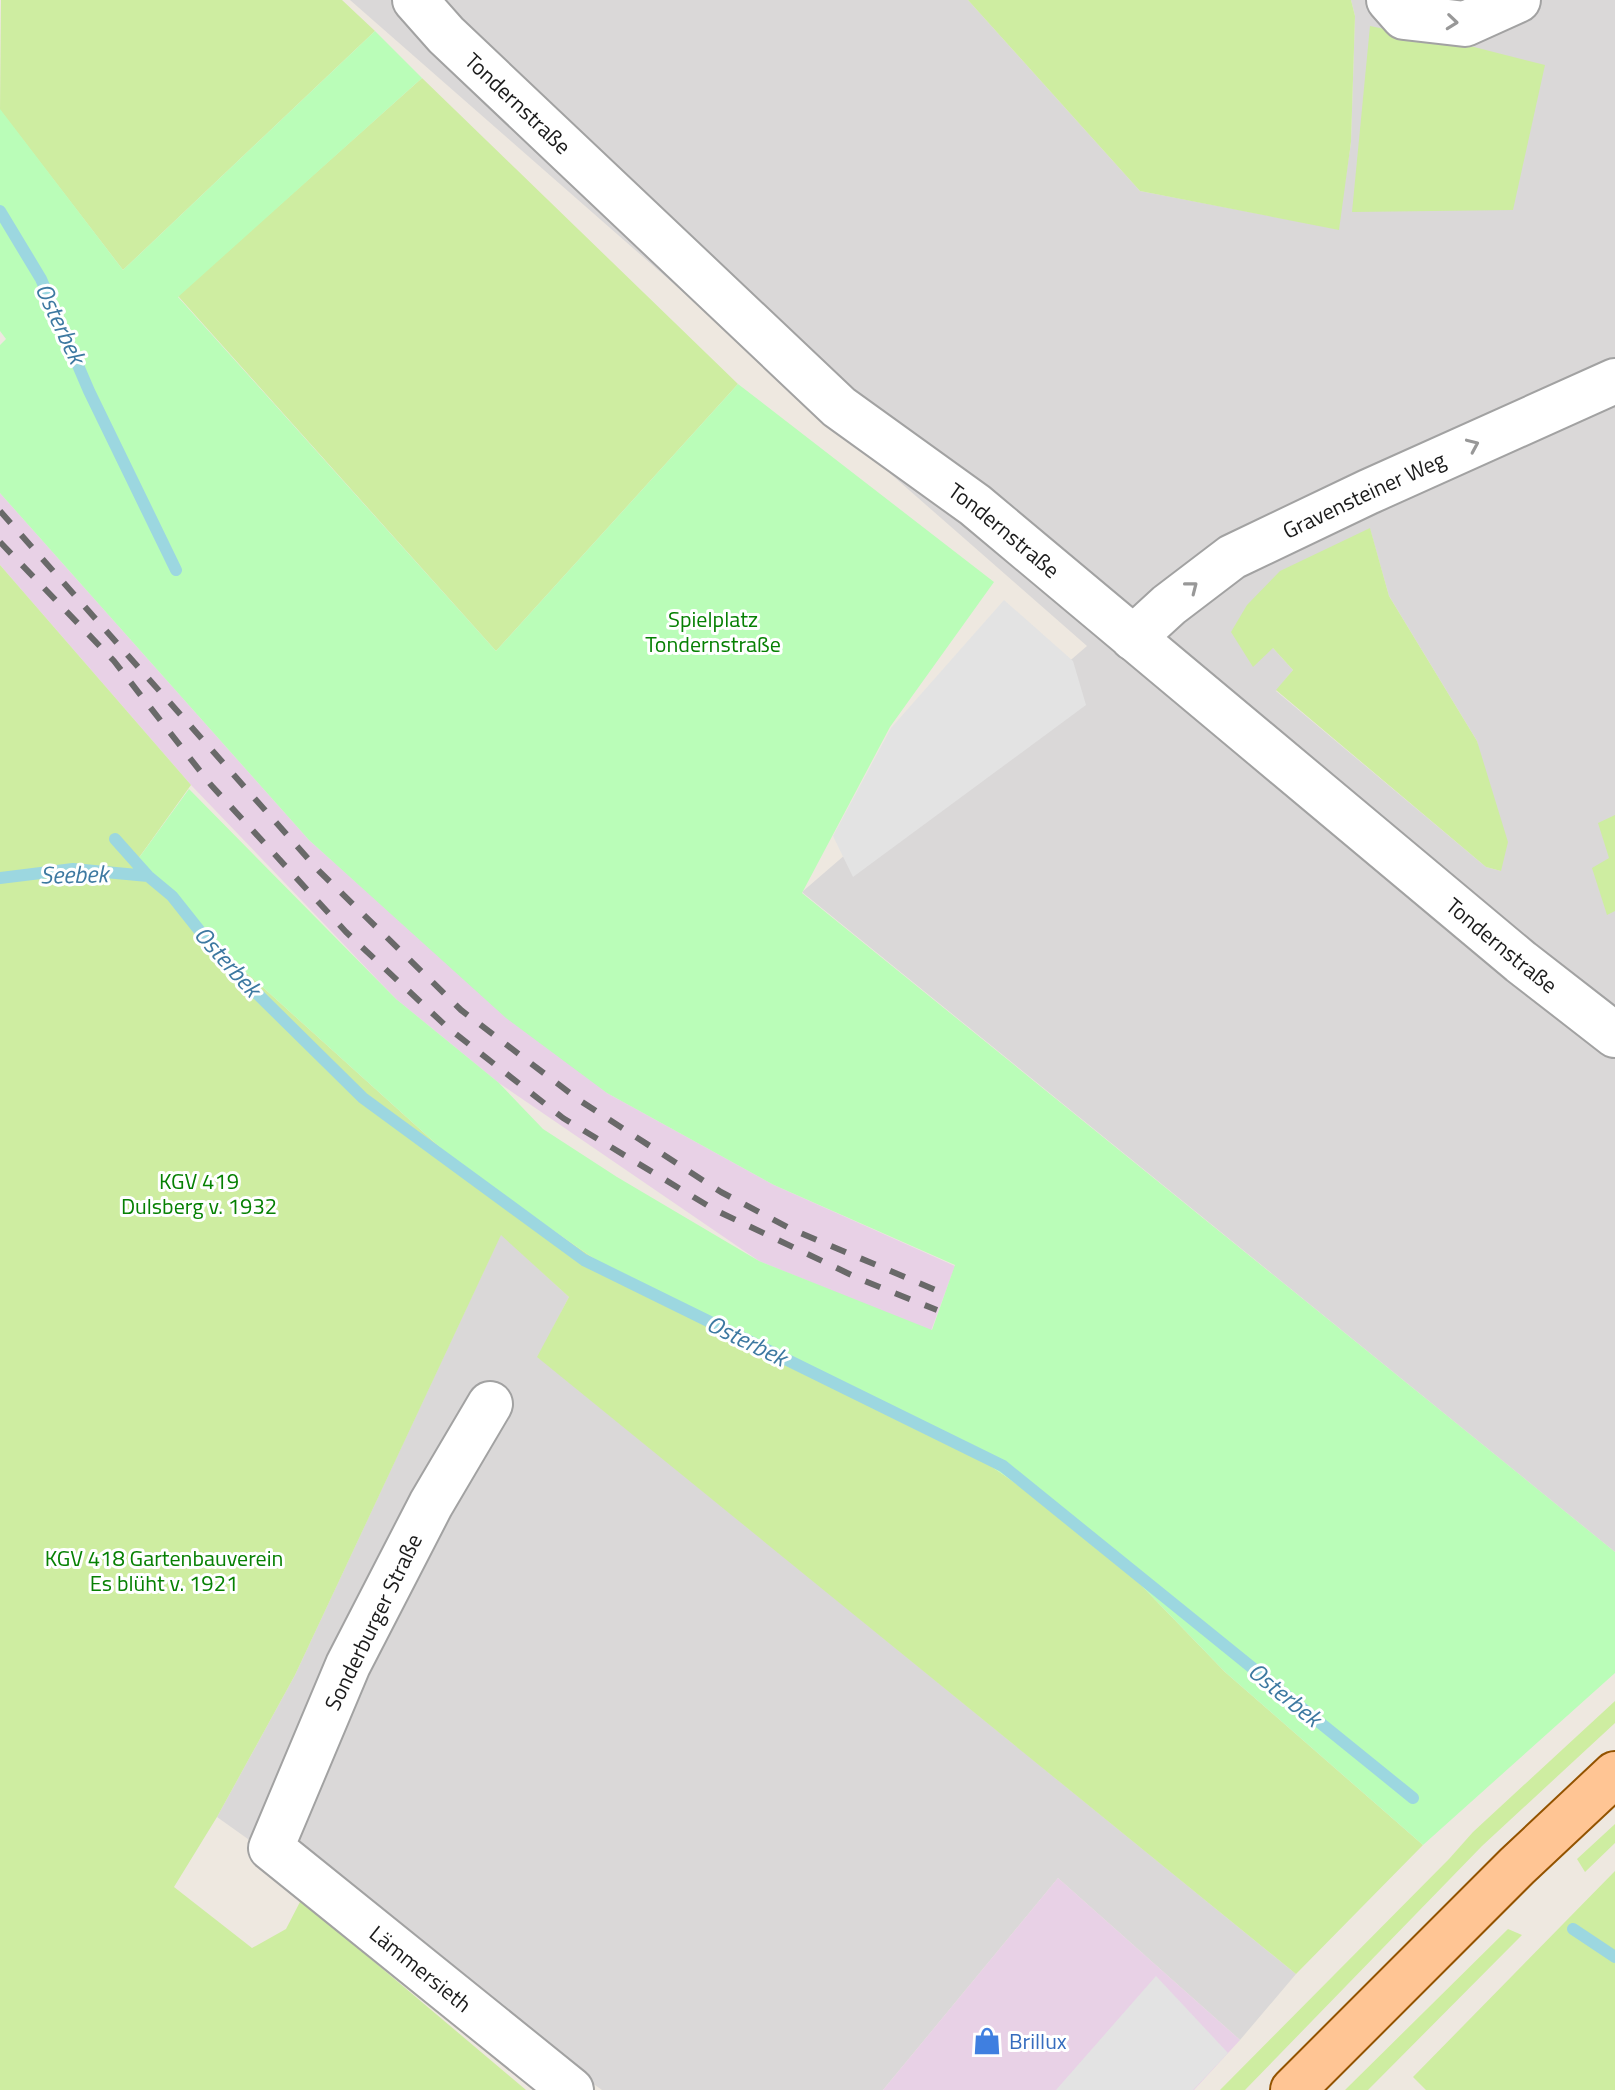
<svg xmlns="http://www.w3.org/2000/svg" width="1615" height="2090" font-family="'Titillium Web',sans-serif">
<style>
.residential{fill:#dad8d8;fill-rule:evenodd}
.industrial{fill:#e8d1e6}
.grass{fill:#ceeda1}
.park{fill:#bafdb8}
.parking{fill:#e3e3e3}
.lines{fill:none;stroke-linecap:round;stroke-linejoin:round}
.stream{stroke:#9cd7e0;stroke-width:12}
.minor-casing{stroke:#a2a2a2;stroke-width:48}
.primary-casing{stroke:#935300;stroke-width:48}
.minor{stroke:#fff;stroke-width:44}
.primary{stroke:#ffc594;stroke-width:44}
.rail{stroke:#696969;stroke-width:6;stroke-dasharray:16 16;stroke-linecap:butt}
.oneway{stroke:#989898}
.labels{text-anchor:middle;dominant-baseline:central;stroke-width:6;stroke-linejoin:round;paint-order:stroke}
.street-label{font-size:22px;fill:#1b1b1b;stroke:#fff}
.park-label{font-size:22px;fill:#068003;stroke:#fff}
.shop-label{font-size:22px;fill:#366cbe;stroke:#fff;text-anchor:start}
.water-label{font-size:24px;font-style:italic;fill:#3d79a1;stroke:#fff}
</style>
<rect width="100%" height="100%" fill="#eee8e0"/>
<path class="residential" d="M350,0H968L1140,191L1338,229L1351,142L1355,16L1351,0H1615V1552L802,892L1087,646ZM1370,529L1389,596L1477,741L1501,871L1486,867L1276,691L1293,670L1273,648Z
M501,1234L569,1297L538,1357L1296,1974L1240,2040L1058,1878L883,2090H602L217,1817L295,1675Z"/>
<path class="industrial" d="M0,493L309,840L415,935L607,1093L774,1185L955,1266L931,1331L759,1261L499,1083L396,999L191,785L0,565Z
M1058,1878L1240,2040L1194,2090H883Z"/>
<path class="grass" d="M1,0H342L375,31L123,270L0,110Z
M968,0H1351L1355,16L1351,142L1339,230L1140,191Z
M1370,26L1474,47L1545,65L1513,210L1352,212Z
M422,78L738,384L496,651L178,296Z
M1370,528L1389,596L1477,741L1508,842L1501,871L1486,867L1276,690L1293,670L1273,648L1253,667L1231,632L1247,605L1280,571Z
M0,565L191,785L133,866L237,964L464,1169L628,1282L842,1388L952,1439L1057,1512L1108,1551L1225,1672L1423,1845L1296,1974L537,1357L569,1297L501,1235L295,1675L217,1817L174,1887L252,1948L286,1929L301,1900L526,2090H0Z
M1615,815V911L1607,915L1592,868L1609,858L1598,823Z
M1615,1701V1723L1482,1846L1245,2090H1220L1449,1859L1473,1832Z
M1615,1824V1843L1585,1872L1577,1859Z
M1615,1871V2090H1426L1413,2077Z
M1508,1929L1522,1935L1368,2090H1345Z"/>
<path class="park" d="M375,31L422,78L178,297L496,651L738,384L994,582L890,727L802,893L1615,1552V1673L1423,1845L1225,1672L1108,1551L1057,1512L952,1439L842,1388L628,1282L464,1169L237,964L133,866L189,789L396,999L499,1083L543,1129L617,1177L759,1261L932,1330L955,1265L774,1185L607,1093L506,1018L309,840L0,493V345L6,339L0,331V109L123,270Z"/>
<path class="parking" d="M1004,600L1073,661L1086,705L853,877L833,836L891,728Z
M1156,1976L1228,2053L1193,2090H1056Z"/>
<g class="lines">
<path class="stream" d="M0,211L41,279L89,391L176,570
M115,839L148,876L172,896L222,959L363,1098L584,1260L1003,1466L1413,1798
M0,878L73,869L148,876
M1573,1929L1615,1957"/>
<defs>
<g id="minor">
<path id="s1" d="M415,0L446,35L839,407L975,505L1521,962L1615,1035"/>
<path d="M1389,0L1404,17L1465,24L1518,0"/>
<path id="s2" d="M1133,638L1169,605L1232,557L1368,492L1615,381"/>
<path id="s3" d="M490,1404L431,1504L348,1665L271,1848L571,2090"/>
</g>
<path id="primary" d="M1293,2090L1517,1866L1615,1774"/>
</defs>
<use href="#minor" class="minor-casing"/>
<use href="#primary" class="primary-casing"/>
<use href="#minor" class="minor"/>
<use href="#primary" class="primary"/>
<path class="rail" d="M0,511L319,871L461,1010L579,1100L721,1192L791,1229L945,1294
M0,542L114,661L211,785L346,932L447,1027L563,1118L715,1210L862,1280L937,1310"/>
</g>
<defs><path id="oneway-chevron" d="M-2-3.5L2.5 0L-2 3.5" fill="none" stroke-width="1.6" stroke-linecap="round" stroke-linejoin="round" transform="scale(2)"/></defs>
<g class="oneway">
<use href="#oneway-chevron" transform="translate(1452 22) rotate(6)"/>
<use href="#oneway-chevron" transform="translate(1473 445) rotate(-24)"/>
<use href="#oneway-chevron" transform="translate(1192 587) rotate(-38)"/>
</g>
<defs>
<symbol id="shop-bare" viewBox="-9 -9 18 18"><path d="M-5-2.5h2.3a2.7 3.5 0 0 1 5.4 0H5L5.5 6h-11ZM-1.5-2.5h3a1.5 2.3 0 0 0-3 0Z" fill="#3f7fe0" stroke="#fff" stroke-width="2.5" paint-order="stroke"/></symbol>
</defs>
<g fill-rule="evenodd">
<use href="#shop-bare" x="967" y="2021" width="40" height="40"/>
</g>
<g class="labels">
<g class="street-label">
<text stroke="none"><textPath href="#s1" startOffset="146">Tondernstraße</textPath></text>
<text stroke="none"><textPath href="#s2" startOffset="274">Gravensteiner Weg</textPath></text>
<text stroke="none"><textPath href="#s1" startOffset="794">Tondernstraße</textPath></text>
<text stroke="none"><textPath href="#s1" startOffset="1442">Tondernstraße</textPath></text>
<text transform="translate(373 1622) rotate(-64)">Sonderburger Straße</text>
<text stroke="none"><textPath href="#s3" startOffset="688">Lämmersieth</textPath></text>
</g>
<g class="park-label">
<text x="713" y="619">Spielplatz<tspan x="713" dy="25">Tondernstraße</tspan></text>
<text x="199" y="1181">KGV 419<tspan x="199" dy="25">Dulsberg v. 1932</tspan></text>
<text x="164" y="1558">KGV 418 Gartenbauverein<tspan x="164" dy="25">Es blüht v. 1921</tspan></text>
</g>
<g class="shop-label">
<text x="1009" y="2041">Brillux</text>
</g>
<g class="water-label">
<text transform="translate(61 323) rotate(65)">Osterbek</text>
<text transform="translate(74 874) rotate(-1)">Seebek</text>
<text transform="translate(228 961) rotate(48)">Osterbek</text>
<text transform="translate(747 1340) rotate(26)">Osterbek</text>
<text transform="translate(1285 1694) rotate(39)">Osterbek</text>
</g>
</g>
</svg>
